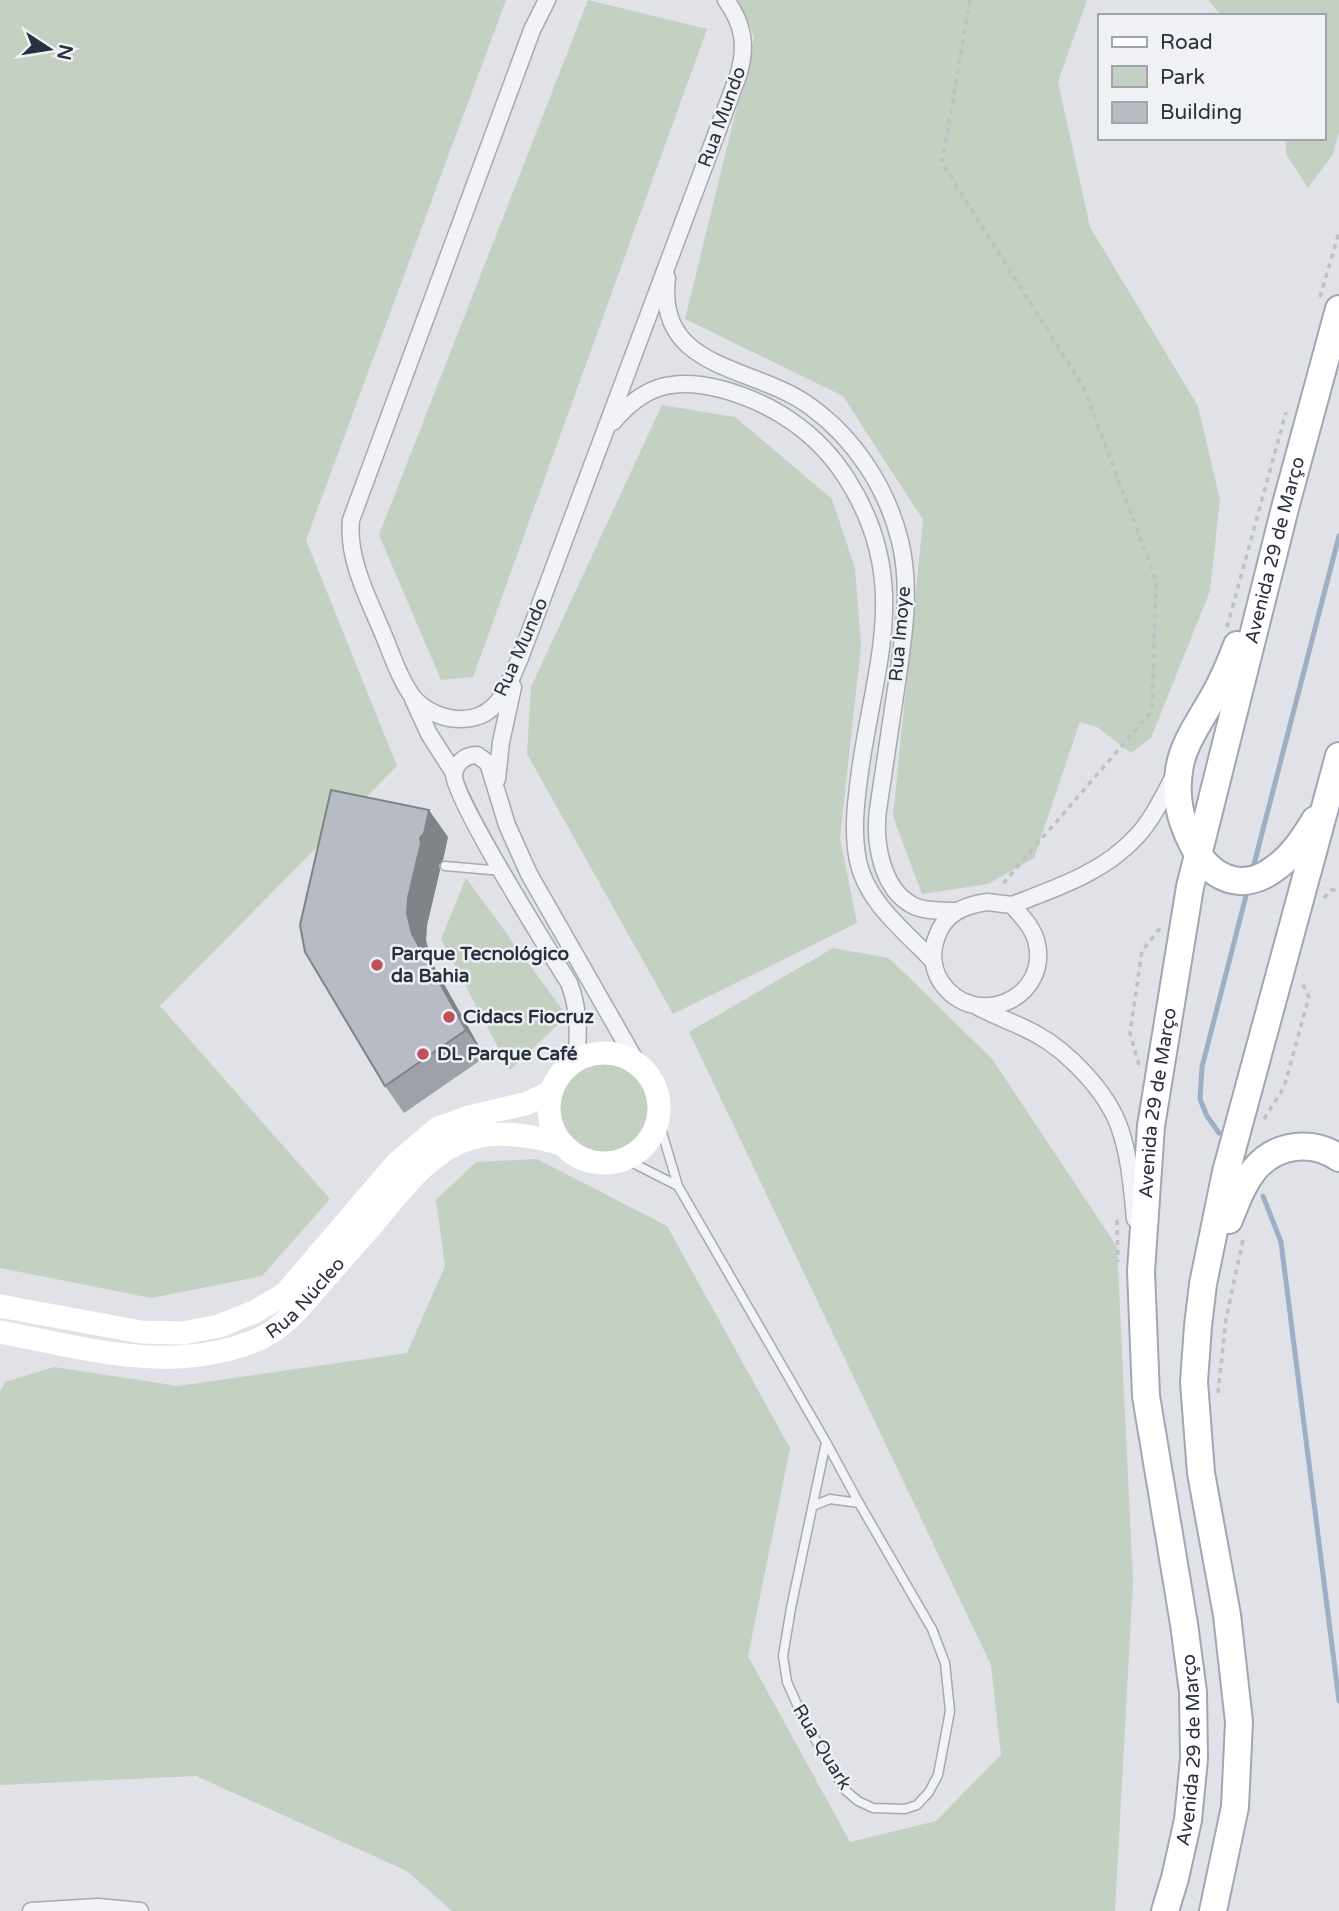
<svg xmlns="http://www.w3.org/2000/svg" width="1339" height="1911" font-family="'Varela Round',sans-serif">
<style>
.green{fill:#c4d0c2}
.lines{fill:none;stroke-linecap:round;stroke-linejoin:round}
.stream{stroke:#9eaec4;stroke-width:5}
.lane-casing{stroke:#a6a9b1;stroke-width:11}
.street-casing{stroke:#a6a9b1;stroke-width:19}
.primary-casing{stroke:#a0a6b2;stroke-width:30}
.path{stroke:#bec0c6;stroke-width:3.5;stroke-dasharray:5 5;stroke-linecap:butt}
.lane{stroke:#f2f3f6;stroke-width:8}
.street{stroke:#f2f3f6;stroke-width:16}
.secondary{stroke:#fff;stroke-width:23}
.primary{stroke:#fff;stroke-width:26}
.wall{fill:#9da1a8}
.shaded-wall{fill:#808388}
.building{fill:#b7bbc3;stroke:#808388;stroke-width:2}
.poi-dot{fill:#c0505b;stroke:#eff1f5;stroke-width:2.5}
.labels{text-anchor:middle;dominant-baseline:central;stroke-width:5;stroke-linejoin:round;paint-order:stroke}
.street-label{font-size:19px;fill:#2a303d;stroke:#eff1f5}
.poi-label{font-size:19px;font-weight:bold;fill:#2a303d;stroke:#eff1f5;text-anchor:start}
</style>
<rect width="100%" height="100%" fill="#e0e2e7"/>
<path class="green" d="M0,0H506L306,540L397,766L160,1006L330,1199L262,1276L151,1298L0,1268Z
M588,0L707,29L473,677L441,680L379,535Z
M738,0H1087L1058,82L1090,227L1198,406L1220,500L1210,591L1151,738L1131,753L1097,727L1080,722L1034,858L988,884L922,894L893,816L923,520L843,396L685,319L754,37Z
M1208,0H1339V131L1333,154L1308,188L1286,154V138H1323V16H1222Z
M662,405L735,417L832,499L855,568L861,646L840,838L857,923L673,1014L527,754L531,687Z
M466,878L567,1016L510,1070L441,939Z
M833,948L889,958L992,1059L1117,1247L1133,1581L1115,1911H452L407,1871L196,1776L0,1785V1392L5,1382L54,1367L178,1386L407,1353L445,1266L436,1200L476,1162L537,1159L667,1226L790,1448L748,1656L850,1842L936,1821L1001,1755L991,1665L689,1032Z
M599,1062C616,1063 619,1066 633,1075C676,1104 632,1167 590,1150C580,1145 572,1137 565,1129C547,1109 568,1083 581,1066Z"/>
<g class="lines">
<path class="stream" d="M1252,872L1339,536
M1219,1133L1207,1116L1200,1099L1202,1067L1248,888
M1263,1196L1281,1242L1339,1701"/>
<defs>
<path id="lane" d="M445,866L502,871
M658,1119L678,1186L826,1442L859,1503L932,1629L945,1663L950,1711L938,1775L929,1792L917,1805L905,1809L873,1808L858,1801L845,1790L805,1722L787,1682L783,1656L791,1608L826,1442
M625,1159L678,1186
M813,1506L830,1499L859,1503"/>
<path id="street" d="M547,0L532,30L351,520C347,557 367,596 381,629C390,649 397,674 410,693C427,719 472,730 495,705C507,693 513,673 520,658L738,76C747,47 744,25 726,0
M667,278C655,372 756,365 811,407C855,439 887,488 900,541C912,590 903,641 896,689C890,730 884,770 878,810C874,841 881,888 912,905C925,912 941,910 956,911
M613,422C644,385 674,377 721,389C773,403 818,433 847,479C912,581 875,663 860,771C856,802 852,830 858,861C867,903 905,931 933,961
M413,699L429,734L454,773
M497,779L501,742L513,687
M987,902L1012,905C1021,916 1032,926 1036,940C1052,998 975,1032 941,982C932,968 931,951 937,936C945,913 965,905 987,902Z
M1012,905C1056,888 1103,873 1136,837C1152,820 1163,797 1174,776
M978,1007C997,1017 1018,1024 1036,1034C1069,1052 1108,1093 1120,1129C1130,1158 1132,1189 1135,1219
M576,1059C579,1032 579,1009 569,983C551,954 452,796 454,774C456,762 466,755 477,755L488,763L507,825L529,874L637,1063
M31,1911L98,1907L140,1911"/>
<g id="primary">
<path d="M1237,645C1231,661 1224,678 1215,694C1202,718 1182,744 1179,771C1175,798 1180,819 1192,843C1208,877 1241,894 1274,869C1292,857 1304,838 1315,820"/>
<path d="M1229,1220C1236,1203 1242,1185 1254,1170C1275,1144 1312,1139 1339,1158"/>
<path id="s2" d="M1165,1911L1175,1878L1188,1820L1194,1759L1193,1692L1184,1624L1146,1396L1141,1271L1151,1126L1190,887L1285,508L1339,309"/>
<path d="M1213,1911L1235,1807L1239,1722L1227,1615L1201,1473L1194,1382L1198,1326L1203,1284L1226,1172L1339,756"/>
</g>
</defs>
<use href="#lane" class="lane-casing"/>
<use href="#street" class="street-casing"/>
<use href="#primary" class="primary-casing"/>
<path class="path" d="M970,0L942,163L1083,386L1156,580L1152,711L1000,887
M1320,297L1339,232
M1227,627L1286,412
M1324,898L1331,890H1339
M1139,1065L1130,1033L1142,951L1161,927
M1264,1119L1284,1087L1309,997L1301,980
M1117,1220L1118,1262
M1218,1393L1226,1319L1244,1235"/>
<use href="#lane" class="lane"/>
<use href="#street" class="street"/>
<g class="secondary">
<circle cx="604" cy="1108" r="55"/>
<path d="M0,1306L141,1332L183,1333L219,1326L254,1312L285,1294L396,1164L438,1128L469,1117L528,1103L550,1092"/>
<path id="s1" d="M0,1332C85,1348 167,1374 252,1342C280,1332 301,1307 320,1284C338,1264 355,1244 373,1224C400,1192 429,1150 472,1138C499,1130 535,1136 561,1144"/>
</g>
<use href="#primary" class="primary"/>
</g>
<path class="wall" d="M448,837L443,860L439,865L440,870L427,925L426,940L431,961L485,1057L404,1113L385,1086L305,952Z"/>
<path class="shaded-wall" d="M429,810L448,837L443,860L439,865L440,870L427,925L426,940L431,961L485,1057L466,1030L412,934L407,913L408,898L420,838Z"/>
<path class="building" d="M331,790L429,810L424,833L420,838L421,843L408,898L407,913L412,934L466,1030L385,1086L305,952L300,925Z"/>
<g class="poi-dot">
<circle cx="377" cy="965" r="7"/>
<circle cx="449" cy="1017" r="7"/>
<circle cx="423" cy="1054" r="7"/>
</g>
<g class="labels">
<g class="street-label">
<text transform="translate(722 117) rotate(-70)">Rua Mundo</text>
<text stroke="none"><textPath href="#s2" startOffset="1382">Avenida 29 de Março</textPath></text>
<text transform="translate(900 634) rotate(-85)">Rua Imoye</text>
<text transform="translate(521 647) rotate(-66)">Rua Mundo</text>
<text stroke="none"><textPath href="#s2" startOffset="816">Avenida 29 de Março</textPath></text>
<text stroke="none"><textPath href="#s1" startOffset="326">Rua Núcleo</textPath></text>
<text transform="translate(822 1747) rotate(59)">Rua Quark</text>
<text stroke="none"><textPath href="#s2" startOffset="164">Avenida 29 de Março</textPath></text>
</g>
<g class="poi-label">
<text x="391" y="954">Parque Tecnológico<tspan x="391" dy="22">da Bahia</tspan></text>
<text x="463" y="1017">Cidacs Fiocruz</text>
<text x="437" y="1054">DL Parque Café</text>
</g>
</g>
<rect x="1098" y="14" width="228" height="126" fill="#eff1f5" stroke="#a0a4ab" stroke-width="2"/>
<rect x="1112" y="37" width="35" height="10" fill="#ffffff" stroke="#a0a4ab" stroke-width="2"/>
<text x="1160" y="49" font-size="21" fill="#2a303d">Road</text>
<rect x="1112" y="66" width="35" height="21" fill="#c4d0c2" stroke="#a0a4ab" stroke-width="2"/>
<text x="1160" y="84" font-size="21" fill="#2a303d">Park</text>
<rect x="1112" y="102" width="35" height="21" fill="#b7bbc3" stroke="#a0a4ab" stroke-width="2"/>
<text x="1160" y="119" font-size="21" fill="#2a303d">Building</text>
<g transform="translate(49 49) rotate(102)" stroke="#eff1f5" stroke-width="5" paint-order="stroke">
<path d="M0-5L12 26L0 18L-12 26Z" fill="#2a303d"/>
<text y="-10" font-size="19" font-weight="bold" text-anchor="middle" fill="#2a303d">N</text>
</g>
</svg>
